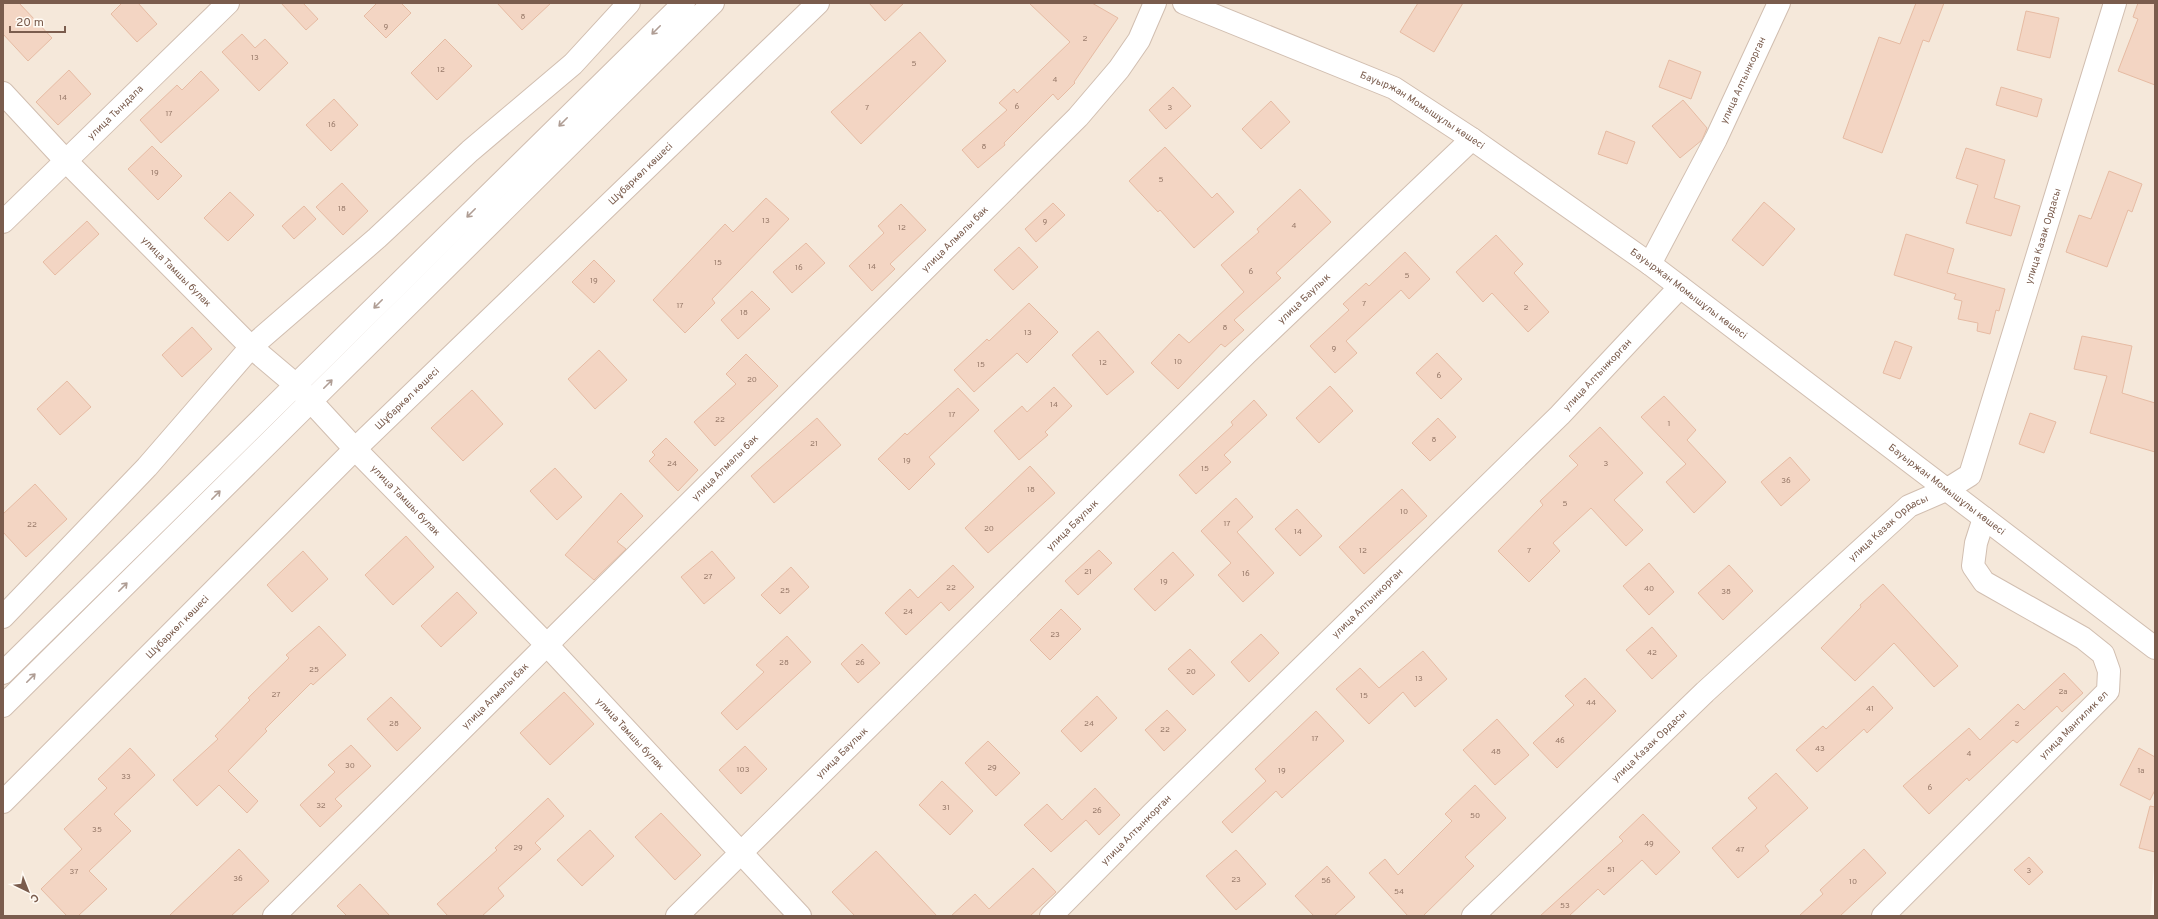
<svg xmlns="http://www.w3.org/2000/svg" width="2158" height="919" font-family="Overpass,sans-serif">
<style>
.residential{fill:#f5e8da}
.building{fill:#f3d5c3;stroke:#e6bba3}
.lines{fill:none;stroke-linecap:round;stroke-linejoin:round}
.minor-casing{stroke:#d1beb0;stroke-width:24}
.minor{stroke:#fff;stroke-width:22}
.oneway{stroke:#af9d94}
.labels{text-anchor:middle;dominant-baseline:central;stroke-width:3.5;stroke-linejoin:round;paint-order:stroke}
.number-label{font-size:8px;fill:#987a6a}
.street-label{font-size:10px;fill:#7a5c4d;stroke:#fffaf3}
</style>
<rect width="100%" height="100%" fill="#fdf6ec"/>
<path class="residential" d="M3,3H2155V853L2150,916H3Z"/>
<path class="building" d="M3,3H19L52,38L28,61L3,34Z
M122,3H138L157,24L137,42L111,14Z
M281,3H303L318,19L306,30Z
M377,3H401L411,13L386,38L364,16Z
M497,3H551L522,30Z
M869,3H904L885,21Z
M1029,3H1092L1118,18L1074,82L1075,83L1058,100L1053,94L1004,143L1005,145L978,168L962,150L1007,110L999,103L1014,89L1017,93L1070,42Z
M1418,3H1463L1434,52L1400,32Z
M1916,3H1944L1929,42L1923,40L1882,153L1843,138L1879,37L1900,44Z
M2138,3H2155V85L2118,71L2138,19L2133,17Z
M2026,11L2059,18L2050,58L2017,50Z
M920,32L946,61L861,144L831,112Z
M242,34L255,48L265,39L288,63L259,91L222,52Z
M445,39L472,66L437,100L411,73Z
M1669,60L1701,72L1691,99L1659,87Z
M69,70L91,94L58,125L36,102Z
M201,71L219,90L161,143L140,120L177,85L182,90Z
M1173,87L1191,106L1166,129L1149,110Z
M2001,87L2042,99L2037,117L1996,105Z
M334,99L358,125L331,151L306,125Z
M1683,100L1707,128L1702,140L1680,158L1652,126Z
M1271,101L1290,122L1261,149L1242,129Z
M1606,131L1635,142L1627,164L1598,154Z
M152,146L182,176L158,200L128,169Z
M1165,147L1212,198L1217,193L1234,212L1194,248L1160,210L1158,212L1129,181Z
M1966,148L2005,160L1994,198L2020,206L2011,236L1966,223L1978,185L1956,178Z
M2109,171L2142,184L2132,212L2128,210L2107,267L2066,252L2079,215L2091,219Z
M342,183L368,211L343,235L316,207Z
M1300,189L1331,222L1276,273L1281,278L1234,320L1244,330L1225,347L1221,344L1178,389L1151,363L1179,334L1189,343L1244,292L1221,265L1259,232L1257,229Z
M230,192L254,215L228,241L204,218Z
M766,198L789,219L712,299L715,303L685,333L653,300L725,224L733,232Z
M1764,202L1795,229L1763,266L1732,240Z
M1053,203L1065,215L1036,242L1025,229Z
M901,204L926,230L890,264L895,269L872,291L849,266L884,233L878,226Z
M304,206L316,219L294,239L282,226Z
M87,221L99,234L55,275L43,262Z
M1906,234L1954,249L1947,273L2005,289L1999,311L1996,310L1990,334L1977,331L1978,323L1958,319L1962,301L1954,299L1956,294L1894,275Z
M1496,235L1523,264L1514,273L1549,312L1528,332L1492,293L1483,302L1456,272Z
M806,243L825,263L792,293L773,272Z
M1019,247L1038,267L1013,290L994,270Z
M1405,252L1430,279L1409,299L1401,290L1346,341L1357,353L1335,373L1310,346L1349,310L1343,304L1366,283L1369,286Z
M594,260L615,281L594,303L572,282Z
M752,291L770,309L738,339L721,320Z
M1029,303L1058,332L1027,363L1017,353L974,392L954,370L987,339L989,341Z
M192,327L212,349L182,377L162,355Z
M1098,331L1134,372L1107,395L1072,355Z
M2082,336L2132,346L2122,393L2155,403V452L2090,433L2107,376L2074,369Z
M1895,341L1912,347L1900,379L1883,373Z
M599,350L627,380L595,409L568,379Z
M1437,353L1462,379L1441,399L1416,373Z
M746,354L778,386L715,446L694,422L736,384L726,374Z
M67,381L91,407L60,435L37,409Z
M1330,386L1353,411L1319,443L1296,418Z
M1054,387L1072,406L1045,432L1048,435L1019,460L994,431L1022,406L1027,412Z
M958,388L979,410L929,457L935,464L909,490L878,459L905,433L907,435Z
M472,390L503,424L463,461L431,428Z
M1664,396L1696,430L1687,440L1726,482L1694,513L1666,482L1686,464L1641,417Z
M1254,400L1267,415L1224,455L1231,462L1196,494L1179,475L1233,425L1231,422Z
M2030,413L2056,422L2044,453L2019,444Z
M817,418L841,445L774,503L751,476Z
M1438,418L1456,437L1430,461L1412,443Z
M1600,427L1643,473L1614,500L1643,530L1626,546L1591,508L1553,543L1560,551L1529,582L1498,551L1543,505L1540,501L1578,465L1569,456Z
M666,438L698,470L678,491L649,461L655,455L652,452Z
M1790,457L1810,480L1781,506L1761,482Z
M1030,466L1055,493L988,553L965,528Z
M555,468L582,497L557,520L530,491Z
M35,484L67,519L26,557L3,532V514Z
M1402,489L1427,516L1364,574L1339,547Z
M621,493L643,516L617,542L626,549L594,580L565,555Z
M1236,498L1253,517L1237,532L1274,573L1243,602L1218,575L1231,563L1201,531Z
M1297,509L1322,536L1300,556L1275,529Z
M406,536L434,567L393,605L365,575Z
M1099,550L1112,563L1078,595L1065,581Z
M303,551L328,579L292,612L267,585Z
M712,551L735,578L704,604L681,577Z
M1173,552L1194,575L1155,611L1134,589Z
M1649,563L1674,592L1649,615L1623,586Z
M953,565L974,587L949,611L941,602L906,635L885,613L910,589L918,598Z
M1729,565L1753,591L1723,620L1698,593Z
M791,567L809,587L780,614L761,595Z
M1883,584L1958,666L1934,687L1894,643L1855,681L1821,648L1861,607L1860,605Z
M457,592L477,613L441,647L421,626Z
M1061,609L1081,629L1050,660L1030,640Z
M319,626L346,655L313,685L311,683L265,729L267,731L228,771L258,801L247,813L219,785L197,806L173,780L218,739L215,736L250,700L248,698L289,658L286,655Z
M1652,627L1677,656L1652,679L1626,650Z
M1261,634L1279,653L1249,682L1231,662Z
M787,636L811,662L737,730L721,713L764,672L756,665Z
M862,644L880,663L858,683L841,664Z
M1190,649L1215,675L1193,695L1168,669Z
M1423,651L1447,679L1415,707L1403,692L1369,724L1336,689L1360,668L1379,688Z
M2064,673L2083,693L2062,712L2057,706L2017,743L2013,740L1969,781L1967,778L1929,814L1903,786L1969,728L1980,740L2018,704L2024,710Z
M1585,678L1616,711L1557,768L1533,743L1574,705L1565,696Z
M1873,686L1893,708L1867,733L1864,729L1817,772L1796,750L1823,726L1826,729Z
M564,692L594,724L550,765L520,733Z
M1097,696L1117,718L1081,752L1061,731Z
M391,697L421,728L397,751L367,719Z
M1167,710L1186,730L1164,751L1145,730Z
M1316,711L1344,741L1282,798L1276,791L1232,833L1222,822L1266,781L1255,769Z
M1497,719L1529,755L1495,785L1463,750Z
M988,741L1020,773L996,796L965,763Z
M351,745L371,766L335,799L342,806L320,827L300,805L335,772L328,765Z
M745,746L767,769L741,794L719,770Z
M130,748L155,775L114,814L131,831L89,871L107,889L78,916H67L41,889L82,849L64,829L107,788L98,779Z
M2139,748L2155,757V790L2150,800L2120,785Z
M1776,773L1808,808L1765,846L1769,851L1738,878L1712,848L1757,808L1748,798Z
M942,781L973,811L950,835L919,805Z
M1475,785L1506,818L1465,857L1474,866L1423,916H1408L1369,873L1385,859L1398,875L1452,821L1445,814Z
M1095,788L1120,815L1099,835L1086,820L1051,852L1024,825L1047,804L1062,820Z
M548,798L564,816L535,843L541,849L498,888L504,896L482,916H448L437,904L497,850L495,848Z
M2150,806L2155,807V852L2139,848Z
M661,813L701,855L675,880L635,837Z
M1643,814L1680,852L1656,875L1642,860L1604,895L1598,889L1569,916H1540L1623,841L1619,837Z
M590,830L614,856L582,886L557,860Z
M239,849L269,881L231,916H169Z
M1864,849L1886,873L1840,916H1799L1823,894L1820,890Z
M1236,850L1266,884L1236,910L1206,876Z
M876,851L937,916H855L832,892Z
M2029,857L2043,872L2029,885L2014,870Z
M1327,866L1355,897L1334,916H1314L1295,896Z
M1033,868L1056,892L1030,916H951L975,894L989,909Z
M360,884L390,916H347L337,906Z"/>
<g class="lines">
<defs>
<g id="minor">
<path id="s1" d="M1184,3L1394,88L1472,139L1650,264L2155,648"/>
<path id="s2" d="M3,93L67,162L251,347L296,385L355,449L547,645L800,916"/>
<path id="s3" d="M3,222L228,3"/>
<path id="s4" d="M1650,264L1716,139L1779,3"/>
<path d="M3,617L147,467L251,347L377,238L470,151L573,64L629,3"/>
<path d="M3,673L684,3"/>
<path d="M3,706L713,3"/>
<path id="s5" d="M3,802L355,449L818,3"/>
<path id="s6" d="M274,916L1078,117L1119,69L1139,40L1155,3"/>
<path id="s7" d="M677,916L1247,353L1472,139"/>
<path id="s8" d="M1051,916L1153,813L1560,415L1680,287"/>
<path id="s9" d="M1473,916L1705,692L1909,506L1946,490L1970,475L2115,3"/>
<path id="s10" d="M1883,916L2108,691L2109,671L2103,654L2083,638L1984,582L1973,566L1976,543L1984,518"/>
</g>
</defs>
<use href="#minor" class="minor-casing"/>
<use href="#minor" class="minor"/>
</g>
<defs><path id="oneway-shaft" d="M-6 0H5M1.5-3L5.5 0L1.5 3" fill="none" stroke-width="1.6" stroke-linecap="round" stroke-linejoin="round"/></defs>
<g class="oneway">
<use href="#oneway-shaft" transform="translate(656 30) rotate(135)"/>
<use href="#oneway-shaft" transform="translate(563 122) rotate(135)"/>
<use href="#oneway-shaft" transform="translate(471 213) rotate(135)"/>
<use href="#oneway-shaft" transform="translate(378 304) rotate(135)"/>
<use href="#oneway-shaft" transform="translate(328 384) rotate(-45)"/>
<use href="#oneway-shaft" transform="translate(216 495) rotate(-45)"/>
<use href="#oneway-shaft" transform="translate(123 587) rotate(-45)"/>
<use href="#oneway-shaft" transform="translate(31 678) rotate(-45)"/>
</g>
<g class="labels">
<g class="number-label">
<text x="523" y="17">8</text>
<text x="386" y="27">9</text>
<text x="1085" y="39">2</text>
<text x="255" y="58">13</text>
<text x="914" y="64">5</text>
<text x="441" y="70">12</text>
<text x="1055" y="80">4</text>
<text x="63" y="98">14</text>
<text x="1017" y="107">6</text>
<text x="867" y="108">7</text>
<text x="1170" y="108">3</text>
<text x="169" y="114">17</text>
<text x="332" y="125">16</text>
<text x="984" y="147">8</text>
<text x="155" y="173">19</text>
<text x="1161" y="180">5</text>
<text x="342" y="209">18</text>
<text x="766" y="221">13</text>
<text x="1045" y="222">9</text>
<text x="1294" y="226">4</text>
<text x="902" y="228">12</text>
<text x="718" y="263">15</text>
<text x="872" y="267">14</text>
<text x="799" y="268">16</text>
<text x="1251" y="272">6</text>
<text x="1407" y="276">5</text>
<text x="594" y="281">19</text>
<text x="1364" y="304">7</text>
<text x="680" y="306">17</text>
<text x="1526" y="308">2</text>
<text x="744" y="313">18</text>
<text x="1225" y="328">8</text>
<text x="1028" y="333">13</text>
<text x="1334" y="349">9</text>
<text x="1178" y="362">10</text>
<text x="1103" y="363">12</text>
<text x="981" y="365">15</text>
<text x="1439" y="376">6</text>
<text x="752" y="380">20</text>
<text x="1054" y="405">14</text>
<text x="952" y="415">17</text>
<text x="720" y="420">22</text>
<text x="1669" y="424">1</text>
<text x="1434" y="440">8</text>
<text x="814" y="444">21</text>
<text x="907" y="461">19</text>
<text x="672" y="464">24</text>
<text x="1606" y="464">3</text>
<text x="1205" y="469">15</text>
<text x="1786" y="481">36</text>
<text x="1031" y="490">18</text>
<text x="1565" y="504">5</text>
<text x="1404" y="512">10</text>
<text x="1227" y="524">17</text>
<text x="32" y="525">22</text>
<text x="989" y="529">20</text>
<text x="1298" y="532">14</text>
<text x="1363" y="551">12</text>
<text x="1529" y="551">7</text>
<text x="1088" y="572">21</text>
<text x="1246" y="574">16</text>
<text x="708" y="577">27</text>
<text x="1164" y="582">19</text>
<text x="951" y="588">22</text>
<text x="1649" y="589">40</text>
<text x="785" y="591">25</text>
<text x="1726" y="592">38</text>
<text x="908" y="612">24</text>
<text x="1055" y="635">23</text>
<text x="1652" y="653">42</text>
<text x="784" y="663">28</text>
<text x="860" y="663">26</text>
<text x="314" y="670">25</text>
<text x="1191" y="672">20</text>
<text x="1419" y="679">13</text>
<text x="2063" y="692">2а</text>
<text x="276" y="695">27</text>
<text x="1364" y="696">15</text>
<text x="1591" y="703">44</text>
<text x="1870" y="709">41</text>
<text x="394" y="724">28</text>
<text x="1089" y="724">24</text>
<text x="2017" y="724">2</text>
<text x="1165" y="730">22</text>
<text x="1315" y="739">17</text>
<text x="1560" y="741">46</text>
<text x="1820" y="749">43</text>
<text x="1496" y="752">48</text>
<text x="1969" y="754">4</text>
<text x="350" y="766">30</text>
<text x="992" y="768">29</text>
<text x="743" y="770">103</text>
<text x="1282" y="771">19</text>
<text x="2141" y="771">1а</text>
<text x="126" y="777">33</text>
<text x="1930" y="788">6</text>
<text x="321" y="806">32</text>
<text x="946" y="808">31</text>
<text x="1097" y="811">26</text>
<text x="1475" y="816">50</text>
<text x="97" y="830">35</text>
<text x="1649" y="844">49</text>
<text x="518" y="848">29</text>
<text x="1740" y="850">47</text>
<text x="1611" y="870">51</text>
<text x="2029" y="871">3</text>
<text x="74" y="872">37</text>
<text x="238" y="879">36</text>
<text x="1236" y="880">23</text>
<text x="1326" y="881">56</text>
<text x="1853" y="882">10</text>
<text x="1399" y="892">54</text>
<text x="1565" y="906">53</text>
</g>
<g class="street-label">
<text stroke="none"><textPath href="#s4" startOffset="206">улица Алтынкорган</textPath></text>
<text stroke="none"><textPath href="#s1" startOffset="262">Бауыржан Момышұлы көшесі</textPath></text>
<text stroke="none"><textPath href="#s3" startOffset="157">улица Тындала</textPath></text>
<text stroke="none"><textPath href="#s5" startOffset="895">Шұбаркөл көшесі</textPath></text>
<text stroke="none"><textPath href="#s9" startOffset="917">улица Казак Ордасы</textPath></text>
<text stroke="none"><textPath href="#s6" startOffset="960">улица Алмалы бак</textPath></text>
<text stroke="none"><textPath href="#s2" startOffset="249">улица Тамшы булак</textPath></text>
<text stroke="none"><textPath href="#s1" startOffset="586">Бауыржан Момышұлы көшесі</textPath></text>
<text stroke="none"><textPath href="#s7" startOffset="880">улица Баулык</textPath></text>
<text stroke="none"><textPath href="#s8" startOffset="769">улица Алтынкорган</textPath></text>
<text stroke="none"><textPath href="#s5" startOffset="571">Шұбаркөл көшесі</textPath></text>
<text stroke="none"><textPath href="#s6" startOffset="636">улица Алмалы бак</textPath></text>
<text stroke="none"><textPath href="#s1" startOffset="910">Бауыржан Момышұлы көшесі</textPath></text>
<text stroke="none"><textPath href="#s2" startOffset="573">улица Тамшы булак</textPath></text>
<text stroke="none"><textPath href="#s7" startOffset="556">улица Баулык</textPath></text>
<text stroke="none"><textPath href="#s9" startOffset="569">улица Казак Ордасы</textPath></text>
<text stroke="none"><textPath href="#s8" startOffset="445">улица Алтынкорган</textPath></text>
<text stroke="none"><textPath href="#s5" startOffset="247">Шұбаркөл көшесі</textPath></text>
<text stroke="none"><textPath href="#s6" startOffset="312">улица Алмалы бак</textPath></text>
<text stroke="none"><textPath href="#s10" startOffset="270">улица Мангилик ел</textPath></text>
<text stroke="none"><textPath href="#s2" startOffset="897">улица Тамшы булак</textPath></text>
<text stroke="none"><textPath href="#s9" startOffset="245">улица Казак Ордасы</textPath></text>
<text stroke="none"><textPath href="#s7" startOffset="232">улица Баулык</textPath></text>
<text stroke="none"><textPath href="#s8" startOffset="121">улица Алтынкорган</textPath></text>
</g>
</g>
<rect width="2158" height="919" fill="none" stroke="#7a5c4d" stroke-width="8"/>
<g transform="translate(28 891) rotate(137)" stroke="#fffaf3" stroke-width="3" paint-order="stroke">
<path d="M0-3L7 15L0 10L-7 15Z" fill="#7a5c4d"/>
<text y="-6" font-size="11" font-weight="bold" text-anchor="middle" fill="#7a5c4d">С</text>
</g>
<path d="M10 26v6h55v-6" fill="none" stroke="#7a5c4d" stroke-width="2"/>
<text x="16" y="26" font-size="12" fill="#7a5c4d" stroke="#fffaf3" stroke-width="3" paint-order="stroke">20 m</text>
</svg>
